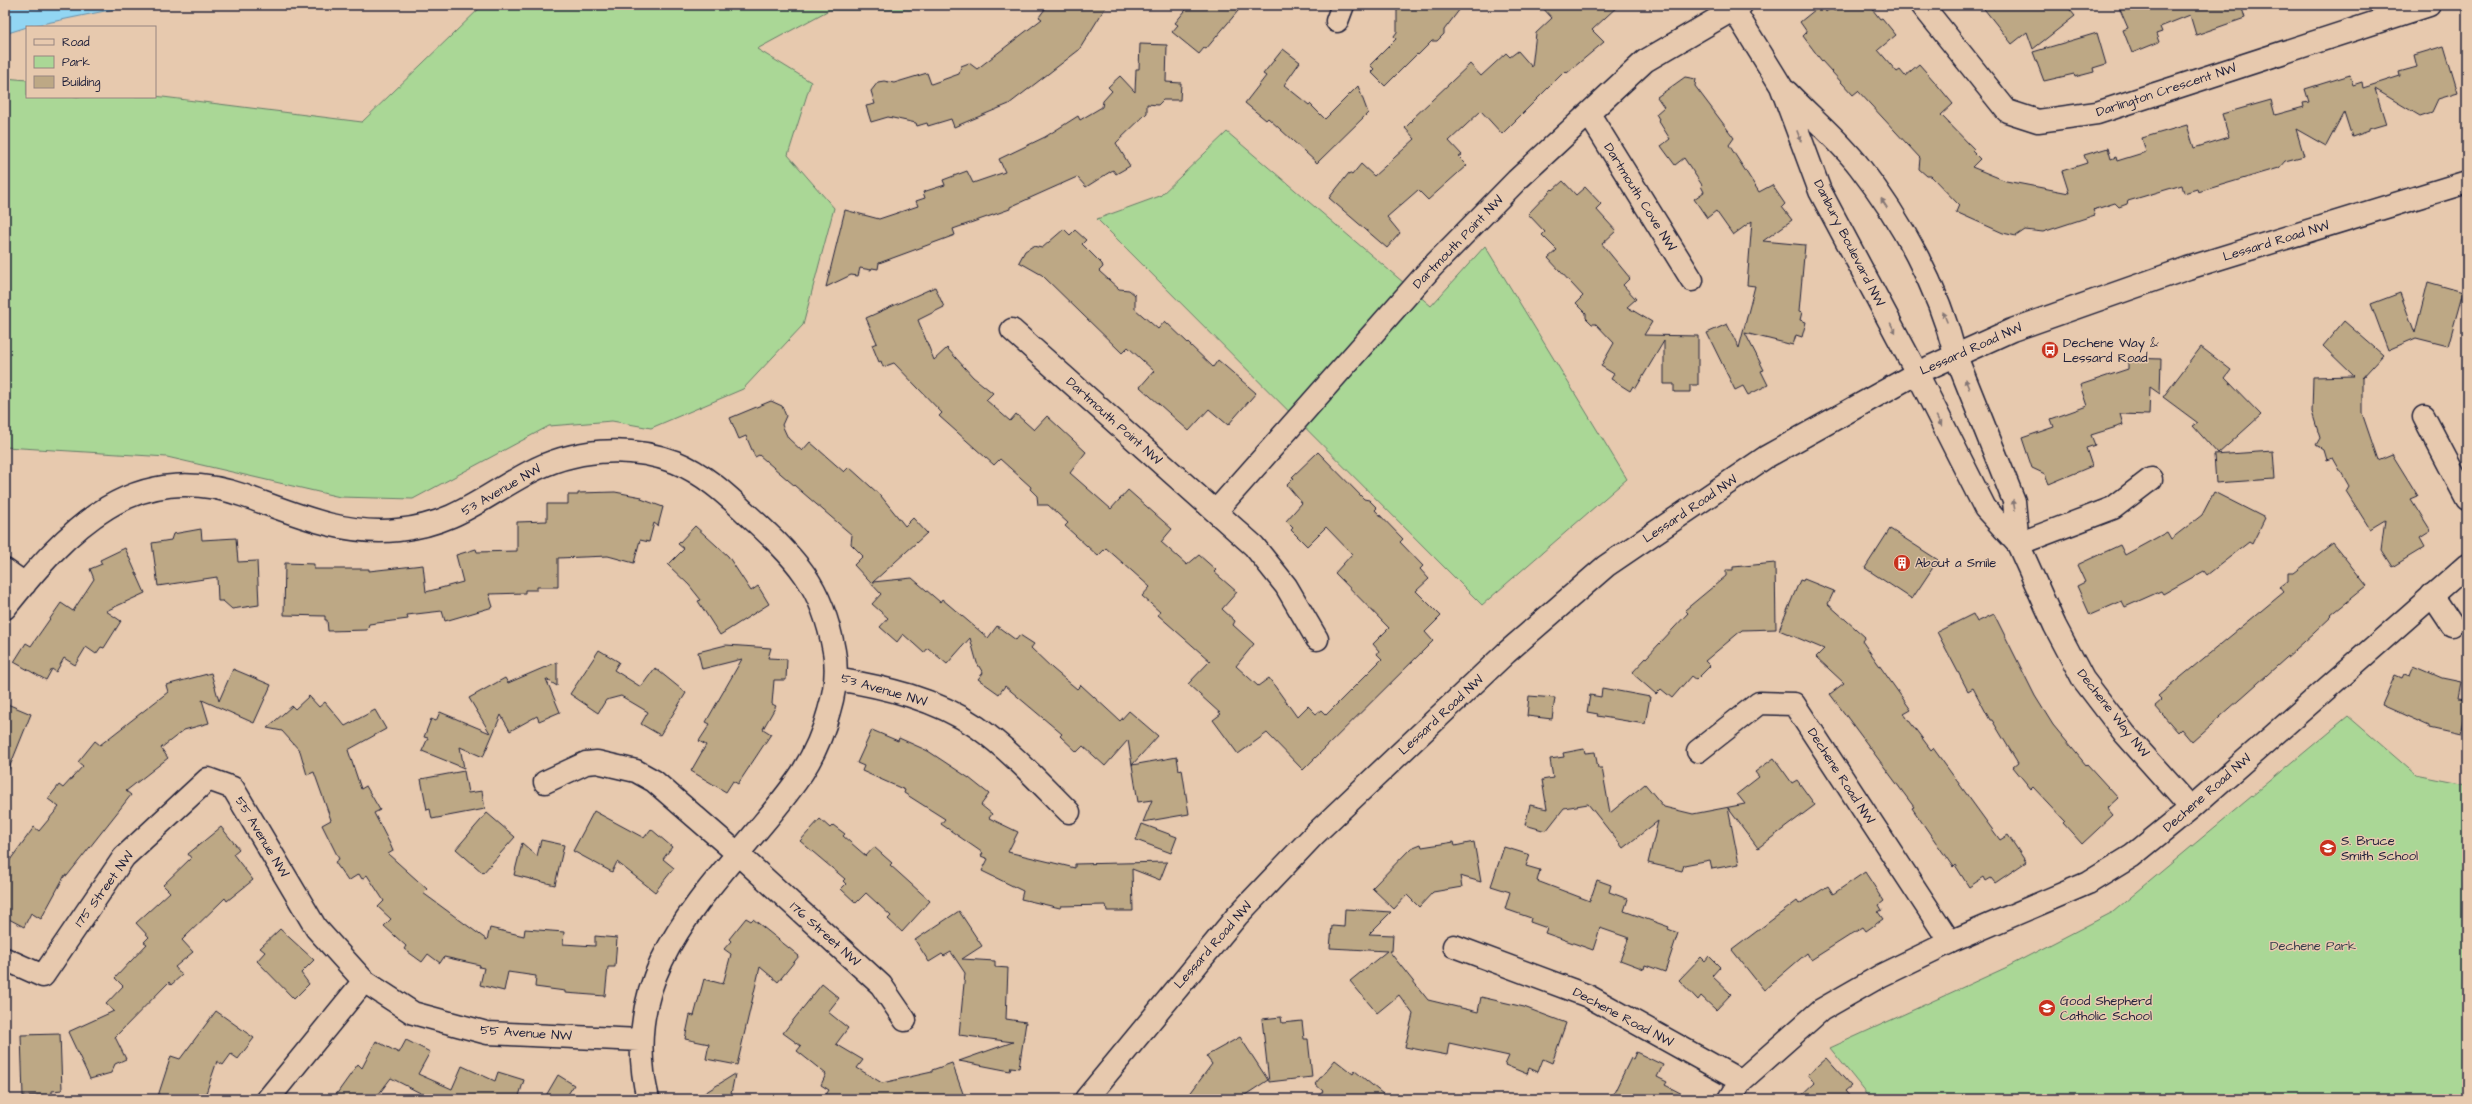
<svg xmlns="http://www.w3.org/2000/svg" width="2472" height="1104" font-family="'Architects Daughter',sans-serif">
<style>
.green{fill:#aad796;stroke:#667c68}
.water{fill:#92d6f3;stroke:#658ea9}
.building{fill:#bda885;stroke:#22223b}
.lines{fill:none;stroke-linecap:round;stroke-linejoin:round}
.minor-casing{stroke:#22223b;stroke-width:25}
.tertiary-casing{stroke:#22223b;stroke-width:25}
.secondary-casing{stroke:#22223b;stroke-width:25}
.minor{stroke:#e7c9ae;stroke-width:22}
.tertiary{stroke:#e7c9ae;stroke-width:22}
.secondary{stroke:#e7c9ae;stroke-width:22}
.oneway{fill:#847674}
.labels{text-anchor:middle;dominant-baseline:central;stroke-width:3;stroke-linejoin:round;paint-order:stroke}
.street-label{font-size:13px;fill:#22223b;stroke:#e7c9ae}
.poi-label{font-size:13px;fill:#22223b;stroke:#e7c9ae;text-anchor:start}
.park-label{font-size:13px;fill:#363d49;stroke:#e7c9ae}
</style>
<rect width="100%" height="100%" fill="#e7c9ae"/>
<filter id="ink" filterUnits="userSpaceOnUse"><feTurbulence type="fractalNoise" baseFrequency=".025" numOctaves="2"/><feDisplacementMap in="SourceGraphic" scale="8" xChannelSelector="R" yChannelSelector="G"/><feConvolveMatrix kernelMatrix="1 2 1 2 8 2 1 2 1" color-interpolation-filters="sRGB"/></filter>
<g filter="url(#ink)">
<path class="green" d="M483,5H918L910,10H829L757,49L811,82L788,155L834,208L803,325L743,389L651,428L612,421L549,426L413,499L340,497L167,457L5,447V78L27,80V97L155,96L362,122Z
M1227,132L1431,306L1485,246L1627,479L1482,605L1097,219L1160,196Z
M2348,716L2416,775L2467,785V1099H1871L1830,1048L2005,968L2113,912Z"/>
<path class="water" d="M5,5H134L27,27L5,34Z"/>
<path class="building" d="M1048,5H1107L1079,50L1009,104L954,127L951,119L928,126L927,123L917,126L916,123L888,117L871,122L866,106L875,104L871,91L878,82L884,81L894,83L927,73L931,84L959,74L961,66L969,63L977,69L1042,19L1039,17Z
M1190,5H1243L1206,49L1204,48L1199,54L1172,32L1178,25L1175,23Z
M1397,5H1463L1444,30V34L1437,41H1432L1418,55L1417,54L1385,86L1371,72L1374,69L1370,65L1396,39L1394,36L1397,32Z
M1540,5H1619L1592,30L1604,42L1567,73L1565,71L1502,134L1481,111L1449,141L1462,155L1459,157L1467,165L1428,200L1418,190L1387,217L1400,233L1387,248L1329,198L1349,173L1352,175L1361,164L1374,176L1415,139L1405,128L1413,120L1412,119L1470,64L1481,76L1506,53L1510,57L1518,51L1532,67L1536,33L1552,18Z
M1821,5L1826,12L1832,7L1834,11L1842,5H1869L1880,19L1882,18L1896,35L1878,50L1897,72L1900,70L1905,76L1919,64L1934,81L1953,104L1941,115L1974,149L1972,151L1980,159L1972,167L2006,181L2069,193L2062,171L2087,163L2084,155L2108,148L2111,159L2116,157L2117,161L2146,152L2142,138L2187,125L2194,148L2229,137L2222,114L2271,100L2275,115L2304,107L2303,103L2309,102L2305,89L2350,75L2353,85L2362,82L2363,88L2400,76L2399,72L2417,67L2414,55L2444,46L2458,93L2438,99L2432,112L2420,116L2375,89L2386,124L2369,129V131L2352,137L2344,112L2326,146L2296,129L2304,156L2285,161L2279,168L2198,192L2197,189L2184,193L2182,185L2128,201L2127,204L2119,207L2115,203L2093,210L2095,215L2043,232L2025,230L2016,236L2003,233L1956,212L1959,205L1931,176H1927L1919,169L1920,158L1858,91L1853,95L1821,60L1803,36L1807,32L1800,22Z
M1981,5H2066L2075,16L2033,49L2027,32L2012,44Z
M2118,5H2241L2245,18L2196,35L2190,15L2160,27L2162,32L2156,34L2159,42L2132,53L2123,30L2128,28Z
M2097,33L2106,64L2093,68L2094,72L2075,77L2074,74L2044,81L2033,52Z
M1140,44L1167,45L1166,82L1181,83L1180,100H1163L1158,105L1147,104V113L1116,143L1130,166L1116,174L1113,170L1086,187L1077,177L1010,207V209L953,229L955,235L879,263L878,269L872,268L871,270L860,268L858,276L851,275L826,287L845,210L879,219L918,206L916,201L925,198L923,192L945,185L943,180L967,171L973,183L1005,172L999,159L1045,137L1078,116L1080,120L1102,107L1103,101L1112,91L1108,87L1120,76L1135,92L1136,69H1139Z
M1283,49L1300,62L1284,85L1309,105L1310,104L1325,119L1358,86L1368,113L1317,163L1268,118L1266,120L1245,103L1266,76L1263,74Z
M1685,77L1696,79L1695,86L1734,138L1729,145L1759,192L1772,185L1785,204L1782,207L1792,220L1763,241L1805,245L1799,311L1802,312L1800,320L1806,322L1802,337L1796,335L1793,345L1745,333L1764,370L1761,371L1768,385L1748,395L1743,386L1735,390L1707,333L1727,324L1739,348L1755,286L1747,285L1752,221L1733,235L1716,211L1707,218L1694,199L1704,192L1701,186L1702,185L1684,158L1675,165L1661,146L1670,139L1658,120L1659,119L1656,114L1664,107L1657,97Z
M1563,181L1576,195L1585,187L1601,204L1596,209L1616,231L1602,244L1630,278L1623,285L1636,299L1627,307L1652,322L1644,335L1698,336V385H1690V392H1674V384H1664V341L1636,388L1633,386L1630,391L1611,379L1614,374L1601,366L1614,343L1596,324H1592L1586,318V313L1576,303L1583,296L1548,258L1557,250L1542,235L1545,232L1528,214L1552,189L1553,190Z
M1064,229L1070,235L1075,230L1086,240L1082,244L1102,264L1103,267L1099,271L1119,289L1129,290L1135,295V309L1158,329L1165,321L1213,367L1218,360L1256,393L1228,425L1209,409L1189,431L1140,387L1154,371L1128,347L1122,353L1042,275L1019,262L1025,251L1033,246L1042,248Z
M2428,282L2463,292L2448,346L2416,338L2388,350L2371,304L2400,293L2415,333Z
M935,287L944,307L918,320L934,360L947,348L973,377L993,393L986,400L1010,421L1016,414L1034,430L1047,416L1086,452L1070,473L1111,509L1128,490L1172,529L1161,542L1187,565L1199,555L1216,570L1214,572L1237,592L1222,609L1235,621L1233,625L1254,644L1236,666L1258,686L1269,678L1297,717L1308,706L1316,714L1321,710L1326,715L1382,659L1377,654L1379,651L1373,644L1389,628L1335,573L1352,554L1326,527L1307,546L1291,530L1293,528L1286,521L1302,503L1287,485L1294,478L1292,477L1318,452L1364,499L1369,500L1377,508L1375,510L1403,539L1400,542L1423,566L1420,569L1429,579L1416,591L1441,616L1425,632L1433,641L1303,770L1267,733L1238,754L1213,720L1221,714L1188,684L1210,661L1158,615L1160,612L1142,596L1150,587L1106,548L1098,556L1065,526L1068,523L1048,505H1038L1037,496L1030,489L1031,487L1000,459L994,465L939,416L942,413L894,363L883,367L881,361L879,362L872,345L877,343L866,318Z
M2344,321L2383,355L2362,378V413L2378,460L2392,454L2418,496L2411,499L2431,531L2420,538L2425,547L2392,567L2381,550L2385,520L2370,529L2346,491L2349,486L2333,458L2327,460L2324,450L2316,445L2320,438L2312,412L2313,377L2354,376L2323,346Z
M2201,347L2231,370L2225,378L2261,415L2218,454L2193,426L2198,423L2163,397Z
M2128,358L2161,359L2160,394L2150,387L2149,415L2120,414L2123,425L2091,435L2095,445L2086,448L2092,466L2049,484L2045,474L2032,468L2022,438L2054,427L2051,419L2087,406L2080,385L2128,369Z
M771,401L782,406L786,416L782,425L788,438L802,451L810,442L844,472L849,467L881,496L905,526L913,518L927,533L873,582L912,578L940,602L942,599L988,638L997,626L1016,640L1020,635L1034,644L1031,648L1053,669L1077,689L1081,685L1120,721L1129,711L1158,736L1132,765L1128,740L1105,766L1083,746L1077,752L1060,736L1062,734L1005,686L999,694L978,679L983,673L977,663L970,638L947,664L928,648L924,653L903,634L897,642L880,627L888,618L872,604L881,594L854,565L863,556L851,544L852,535L759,455L755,457L746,436L739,439L730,418Z
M2273,451L2275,479L2216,483L2214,455Z
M615,492L642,497L641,499L663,507L658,526L654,523L649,542L640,540L634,563L608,556L558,558V587H537V590H525V593L489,594L493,607L445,621L442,611L407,615L408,619L369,624L367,630L328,631L327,620H325V616L284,615L285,563L314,564V569H369V571L423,565L426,592L463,582L456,555L476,549L477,552L517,551V522L547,521V504H568V495H578V493Z
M2214,492L2265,518L2252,544L2249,542L2207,575L2204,571L2163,594L2161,591L2125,607L2122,601L2090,615L2077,586L2085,582L2077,565L2120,545L2125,555L2167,532L2171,539L2202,515Z
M695,526L728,556L751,591L758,586L769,604L720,635L698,601L701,600L689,585L668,565L684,549L678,544Z
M201,529L202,540L236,538L238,562L257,561L259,605L232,609L223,601H218L217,577L158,586L152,543L171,540L173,534Z
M1890,529L1938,560L1912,599L1865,568Z
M2333,543L2367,586L2331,615L2332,616L2314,633L2192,742L2181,729L2178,732L2155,706L2162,700L2158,696L2284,592L2280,587L2288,581V573H2294Z
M125,548L145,593L106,611L121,621L104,648L101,647L96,654L86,647L75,665L64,658L56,672L52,669L46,680L14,662L26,643L31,646L61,603L73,611L94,579L90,569L102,564L100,560Z
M1775,563L1776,629L1742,630L1705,661L1710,666L1696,680L1691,676L1672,698L1661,689L1656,694L1632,673L1688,613L1685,610L1726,576V570H1733V567Z
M1804,579L1834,591L1828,604L1865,637L1862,641L1911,710L1904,714L1931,750L1933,748L2000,840L2008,835L2026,862L1995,883L1991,878L1986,881L1984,877L1969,887L1955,865L1953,867L1912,808L1914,807L1830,694L1844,683L1816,657L1824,649L1779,630L1800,580L1803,581Z
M1973,614L1977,622L1994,614L2035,696L2053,725L2086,765L2087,764L2118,798L2107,808L2113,815L2082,844L2063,823L2065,821L2033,787L2031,789L2013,767L2018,763L1992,720H1990L1973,688L1968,691L1937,632Z
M726,645L771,648L768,658L787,659L786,680H774L772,704L776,706L763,729L771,734L738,784L733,781L726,792L691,771L706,745L699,741L710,724L706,722L742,659L702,669L698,652Z
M599,650L619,662L614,670L641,687L655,668L686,693L660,735L641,724L648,712L621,696L606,700L598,713L570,694Z
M557,662V686L546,679L560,712L539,721L537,716L510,731L501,715L483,757L460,747L464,768L422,751L428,738L424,737L431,719L436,721L440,712L490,733L469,698L505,678L508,683Z
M2414,666L2442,678L2461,682L2458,698L2467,699V703L2460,735L2429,728V726L2382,705L2395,675L2402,678L2404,674L2410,676Z
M233,669L271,685L254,723L202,700L209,723L184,730L161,748L168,758L126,791L131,795L67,876L65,875L41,919L31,913L24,927L5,917V867L34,827L39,831L59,807L48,799L59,785L63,788L83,766L78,762L95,741L100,745L168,692L166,685L211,673L219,701Z
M1602,688L1650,697L1645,724L1597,716L1598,714L1587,712L1590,695L1601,697Z
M309,696L319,707L325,702L345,726L375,710L386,729L348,750L361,789L366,786L380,810L374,813L390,844L393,851L388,854L427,889L423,893L487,940L490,928L524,936L525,929L564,932L563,944L595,946V936L617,938L615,967H608L605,996L565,993V991L535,987L536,976L508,972L504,991L480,985L484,968L479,967L480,965L444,957L440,963L428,954L422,962L404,949L406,946L384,926L391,919L378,907L384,901L367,875L362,879L359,874L348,881L335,862L339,859L322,825L331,820L314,772L307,775L300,751L282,731L267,728L292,706L295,709Z
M1529,696L1555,698L1552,719L1527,716Z
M5,703L31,714L6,776H5Z
M872,730L898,741L899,738L928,751L969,778L989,794L981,805L992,814L989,818L1018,832L1008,852L1075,868V864L1167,862L1160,880L1132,869L1133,911H1107L1106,905L1061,906L1060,908L1021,899L1023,891L982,871L988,859L981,856L983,853L941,824L945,819L904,793L905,790L862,771L864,766L857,763Z
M1584,749L1585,753L1595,752L1598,768H1602L1610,813L1645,784L1664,807L1693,814L1745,804L1737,794L1759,777L1755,772L1774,758L1792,783L1797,780L1815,805L1758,848L1728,808L1739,864L1712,869L1710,860L1684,865L1682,871L1648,863L1658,821L1623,848L1588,804L1564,808L1546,831L1525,825L1530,805L1547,809L1542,780L1553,778L1550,759L1564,757L1563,753Z
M1177,757L1179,770L1182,769L1189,814L1143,822L1152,800L1138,802L1132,765Z
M464,771L468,793L482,791L485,809L432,819L430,809L427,810L421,779Z
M594,811L644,838L651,829L672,847L663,859L674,868L655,892L617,862L612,872L573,851Z
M487,813L515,837L483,873L456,849Z
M820,819L830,828L833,825L845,834L843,836L866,856L874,847L892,863L890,865L930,901L902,932L888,919L891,916L866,893L856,903L841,889L846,884L843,881L845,879L800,841Z
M1142,824L1177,837L1171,853L1136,840Z
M221,827L239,849L233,854L253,880L227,901L225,898L182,940L193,952L175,967L182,975L171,985L169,982L115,1037L126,1059L115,1064L111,1073L90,1079L68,1032L114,1011L106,1004L123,986L115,978L147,944L144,942L149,937L136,923L170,892L163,885L191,858L188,854Z
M541,840L564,845L555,885L514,875L522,843L537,856Z
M1454,842L1455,846L1474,842L1481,882L1460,876L1462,887L1433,892L1419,907L1407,895L1394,909L1372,888L1411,848L1421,844L1422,847Z
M1504,847L1530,855L1526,866L1540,870L1537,881L1590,901L1597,880L1611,885L1609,892L1628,899L1624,911L1669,927L1668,929L1678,933L1665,972L1645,965L1644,969L1620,960L1629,938L1600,928L1593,950L1545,933L1547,928L1530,922L1531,918L1505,909L1510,892L1491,886Z
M1865,872L1884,901L1879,905L1882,910L1878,912L1883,919L1866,931L1863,927L1811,960L1807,953L1764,990L1732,950L1797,901L1799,904L1828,886L1833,894Z
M1345,909L1391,912L1369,934L1393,935L1392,951H1389L1428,1000L1478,1012L1481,997L1524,1007L1566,1023L1552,1063L1543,1059L1538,1072L1529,1068L1527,1074L1505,1065L1509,1056L1449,1043L1447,1055L1405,1047L1413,1014L1399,995L1377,1013L1350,981L1387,951L1330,948L1332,926L1344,927Z
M959,911L982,946L962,959L995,961V967L1008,968L1006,1019L1026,1022L1019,1068L1011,1067L1010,1071L959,1061L1013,1042L959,1035L965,973L951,952L944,956L942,954L929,962L915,940Z
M746,918L751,921L753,919L799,956L778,982L760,967L737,1065L706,1059L709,1044L685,1039L690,1015L694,1016L704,979L723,984L731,954L724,949L731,941L729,939Z
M280,929L314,960L301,973L309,984L294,999L257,961L265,952L260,948Z
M1709,956L1720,967L1712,976L1731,994L1716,1010L1701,996L1698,1000L1679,980L1701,957L1705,961Z
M822,984L839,998L828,1012L848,1028L836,1044L863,1060L857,1068L882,1083L932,1072V1070L952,1063L965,1099H823L829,1090L821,1085L826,1074L797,1051L801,1046L783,1033Z
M216,1011L254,1038L238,1059L231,1054L223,1065L217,1061L204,1099H166L158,1096L171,1056L180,1059Z
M1281,1017L1282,1023L1302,1021L1304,1039H1308L1312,1077L1269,1082L1262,1019Z
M60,1034L62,1090L52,1091V1095L23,1096L21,1035Z
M1240,1037L1268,1080L1239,1099H1186L1212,1064L1206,1056Z
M406,1040L430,1052L418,1074L452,1089L462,1066L495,1081L498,1072L524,1080L518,1099H432L391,1078L375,1099H333L358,1064L362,1068L376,1041L399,1053Z
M1636,1052L1663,1065L1657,1077L1667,1082L1665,1085L1692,1099H1611L1631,1058L1633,1059Z
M1826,1058L1851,1086L1845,1091L1852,1099H1798L1815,1083L1808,1074Z
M1335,1060L1353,1074L1355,1071L1389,1099H1317L1323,1091L1315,1084Z
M735,1074L730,1099H695Z
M558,1075L574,1085L565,1099H544Z"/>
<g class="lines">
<defs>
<path id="minor" d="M1731,5L1781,86L1820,191L1917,373
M1922,5L2007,111L2038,121L2097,113L2429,5
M1337,21L1343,5
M1787,92C1809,115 1840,141 1859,166C1902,221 1938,287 1955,354
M1589,114L1692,280
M1012,330L1254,546L1286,586L1317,639
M2424,417L2467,499
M1216,511L1432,267L1517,180L1645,61L1741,5
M2018,544L2113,508L2151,479
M5,570L25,584
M2432,595L2452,625
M5,608C68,529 134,457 245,496C295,514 344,536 398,530C455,524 481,498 528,473C572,449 628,444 675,462C703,473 726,494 748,515C796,559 822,584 834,651C838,672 835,691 829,711C815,764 790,791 756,832C687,914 620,984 648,1099
M836,679C885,687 936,699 977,727C1011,751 1040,783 1069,812
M1698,751L1759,703L1794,704L1950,942
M545,782L586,763L597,762L636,771L654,781L738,854L881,985L905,1020
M1454,946L1588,996L1741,1081
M5,959L43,976L124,857L208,779L233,788L316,928L364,981L413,1013L487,1033L640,1040
M268,1099L364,981"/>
<path id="tertiary" d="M1955,354L2014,501L2018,544L2055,626L2083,679L2125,734L2191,808
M1917,373L1985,508L2018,544
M1730,1099L1741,1081L1821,1010L1882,975L1950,942L2088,883L2132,856L2191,808L2467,565"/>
<path id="secondary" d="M1086,1099L1237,916L1314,835L1506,653L1606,566L1766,457L1917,373L2012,330L2188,268L2467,182"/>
</defs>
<use href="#minor" class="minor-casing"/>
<use href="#tertiary" class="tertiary-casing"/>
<use href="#secondary" class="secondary-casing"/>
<use href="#minor" class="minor"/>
<use href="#tertiary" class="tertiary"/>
<use href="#secondary" class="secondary"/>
</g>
<defs><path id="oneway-solid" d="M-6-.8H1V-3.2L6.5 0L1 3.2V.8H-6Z"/></defs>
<g class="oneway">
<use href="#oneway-solid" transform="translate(1799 136) rotate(69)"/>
<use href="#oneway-solid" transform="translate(1884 203) rotate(-123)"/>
<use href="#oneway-solid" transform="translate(1945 317) rotate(-112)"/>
<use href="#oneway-solid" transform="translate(1893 328) rotate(62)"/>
<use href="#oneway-solid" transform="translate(1967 384) rotate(-112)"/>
<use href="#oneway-solid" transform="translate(1939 421) rotate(62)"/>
<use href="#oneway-solid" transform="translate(2014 505) rotate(-99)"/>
</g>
</g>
<defs>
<symbol id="bus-disc" viewBox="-11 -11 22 22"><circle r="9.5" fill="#c8321e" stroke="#e7c9ae"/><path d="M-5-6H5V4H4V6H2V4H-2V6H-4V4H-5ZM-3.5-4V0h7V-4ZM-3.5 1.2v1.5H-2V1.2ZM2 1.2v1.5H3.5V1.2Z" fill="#fff"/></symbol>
<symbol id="building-disc" viewBox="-11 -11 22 22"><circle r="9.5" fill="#c8321e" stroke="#e7c9ae"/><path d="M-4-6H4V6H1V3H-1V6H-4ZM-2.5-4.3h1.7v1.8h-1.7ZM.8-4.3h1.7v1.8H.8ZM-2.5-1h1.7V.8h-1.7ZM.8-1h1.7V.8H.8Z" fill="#fff"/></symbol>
<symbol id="school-disc" viewBox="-11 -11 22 22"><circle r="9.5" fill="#c8321e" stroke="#e7c9ae"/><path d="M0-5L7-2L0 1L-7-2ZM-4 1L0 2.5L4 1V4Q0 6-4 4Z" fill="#fff"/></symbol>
</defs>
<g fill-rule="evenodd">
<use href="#bus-disc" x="2040" y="340" width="20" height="20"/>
<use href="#building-disc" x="1892" y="553" width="20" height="20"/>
<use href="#school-disc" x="2318" y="838" width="20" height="20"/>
<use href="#school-disc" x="2037" y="998" width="20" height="20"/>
</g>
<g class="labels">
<g class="street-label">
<text transform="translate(2166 90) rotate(-18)">Darlington Crescent NW</text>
<text transform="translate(1640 197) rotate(58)">Dartmouth Cove NW</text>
<text transform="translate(2276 241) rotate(-17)">Lessard Road NW</text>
<text transform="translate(1458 242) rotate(-46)">Dartmouth Point NW</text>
<text transform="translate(1849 243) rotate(63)">Danbury Boulevard NW</text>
<text transform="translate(1971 349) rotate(-24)">Lessard Road NW</text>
<text transform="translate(1114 421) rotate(42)">Dartmouth Point NW</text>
<text transform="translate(501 490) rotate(-30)">53 Avenue NW</text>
<text transform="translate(1690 509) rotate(-34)">Lessard Road NW</text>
<text transform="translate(884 690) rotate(16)">53 Avenue NW</text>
<text transform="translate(2113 713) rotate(52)">Dechene Way NW</text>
<text transform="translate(1441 715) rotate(-43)">Lessard Road NW</text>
<text transform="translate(1841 776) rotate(57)">Dechene Road NW</text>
<text transform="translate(2207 793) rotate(-41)">Dechene Road NW</text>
<text transform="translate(262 837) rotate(59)">55 Avenue NW</text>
<text transform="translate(104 889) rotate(-54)">175 Street NW</text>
<text transform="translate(825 934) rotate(42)">176 Street NW</text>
<text transform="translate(1213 945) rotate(-49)">Lessard Road NW</text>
<text transform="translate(1623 1017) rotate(28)">Dechene Road NW</text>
<text transform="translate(526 1033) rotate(4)">55 Avenue NW</text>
</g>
<g class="poi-label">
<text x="2063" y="343">Dechene Way &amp;<tspan x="2063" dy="15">Lessard Road</tspan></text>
<text x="1915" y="563">About a Smile</text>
<text x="2341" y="841">S. Bruce<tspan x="2341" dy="15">Smith School</tspan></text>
<text x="2060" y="1001">Good Shepherd<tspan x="2060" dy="15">Catholic School</tspan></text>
</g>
<g class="park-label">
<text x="2313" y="946">Dechene Park</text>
</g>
</g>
<rect width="2472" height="1104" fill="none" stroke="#e7c9ae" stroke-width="20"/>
<rect x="10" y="10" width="2452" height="1084" fill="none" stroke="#22223b" stroke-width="1.5" filter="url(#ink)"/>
<rect x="26" y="26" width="130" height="72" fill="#e7c9ae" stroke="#988680"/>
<rect x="34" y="39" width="20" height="6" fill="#e7c9ae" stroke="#988680"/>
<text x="62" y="46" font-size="12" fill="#22223b">Road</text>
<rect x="34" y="56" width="20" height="12" fill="#aad796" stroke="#988680"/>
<text x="62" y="66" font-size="12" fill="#22223b">Park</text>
<rect x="34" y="76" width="20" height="12" fill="#bda885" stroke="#988680"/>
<text x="62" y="86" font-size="12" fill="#22223b">Building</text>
</svg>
